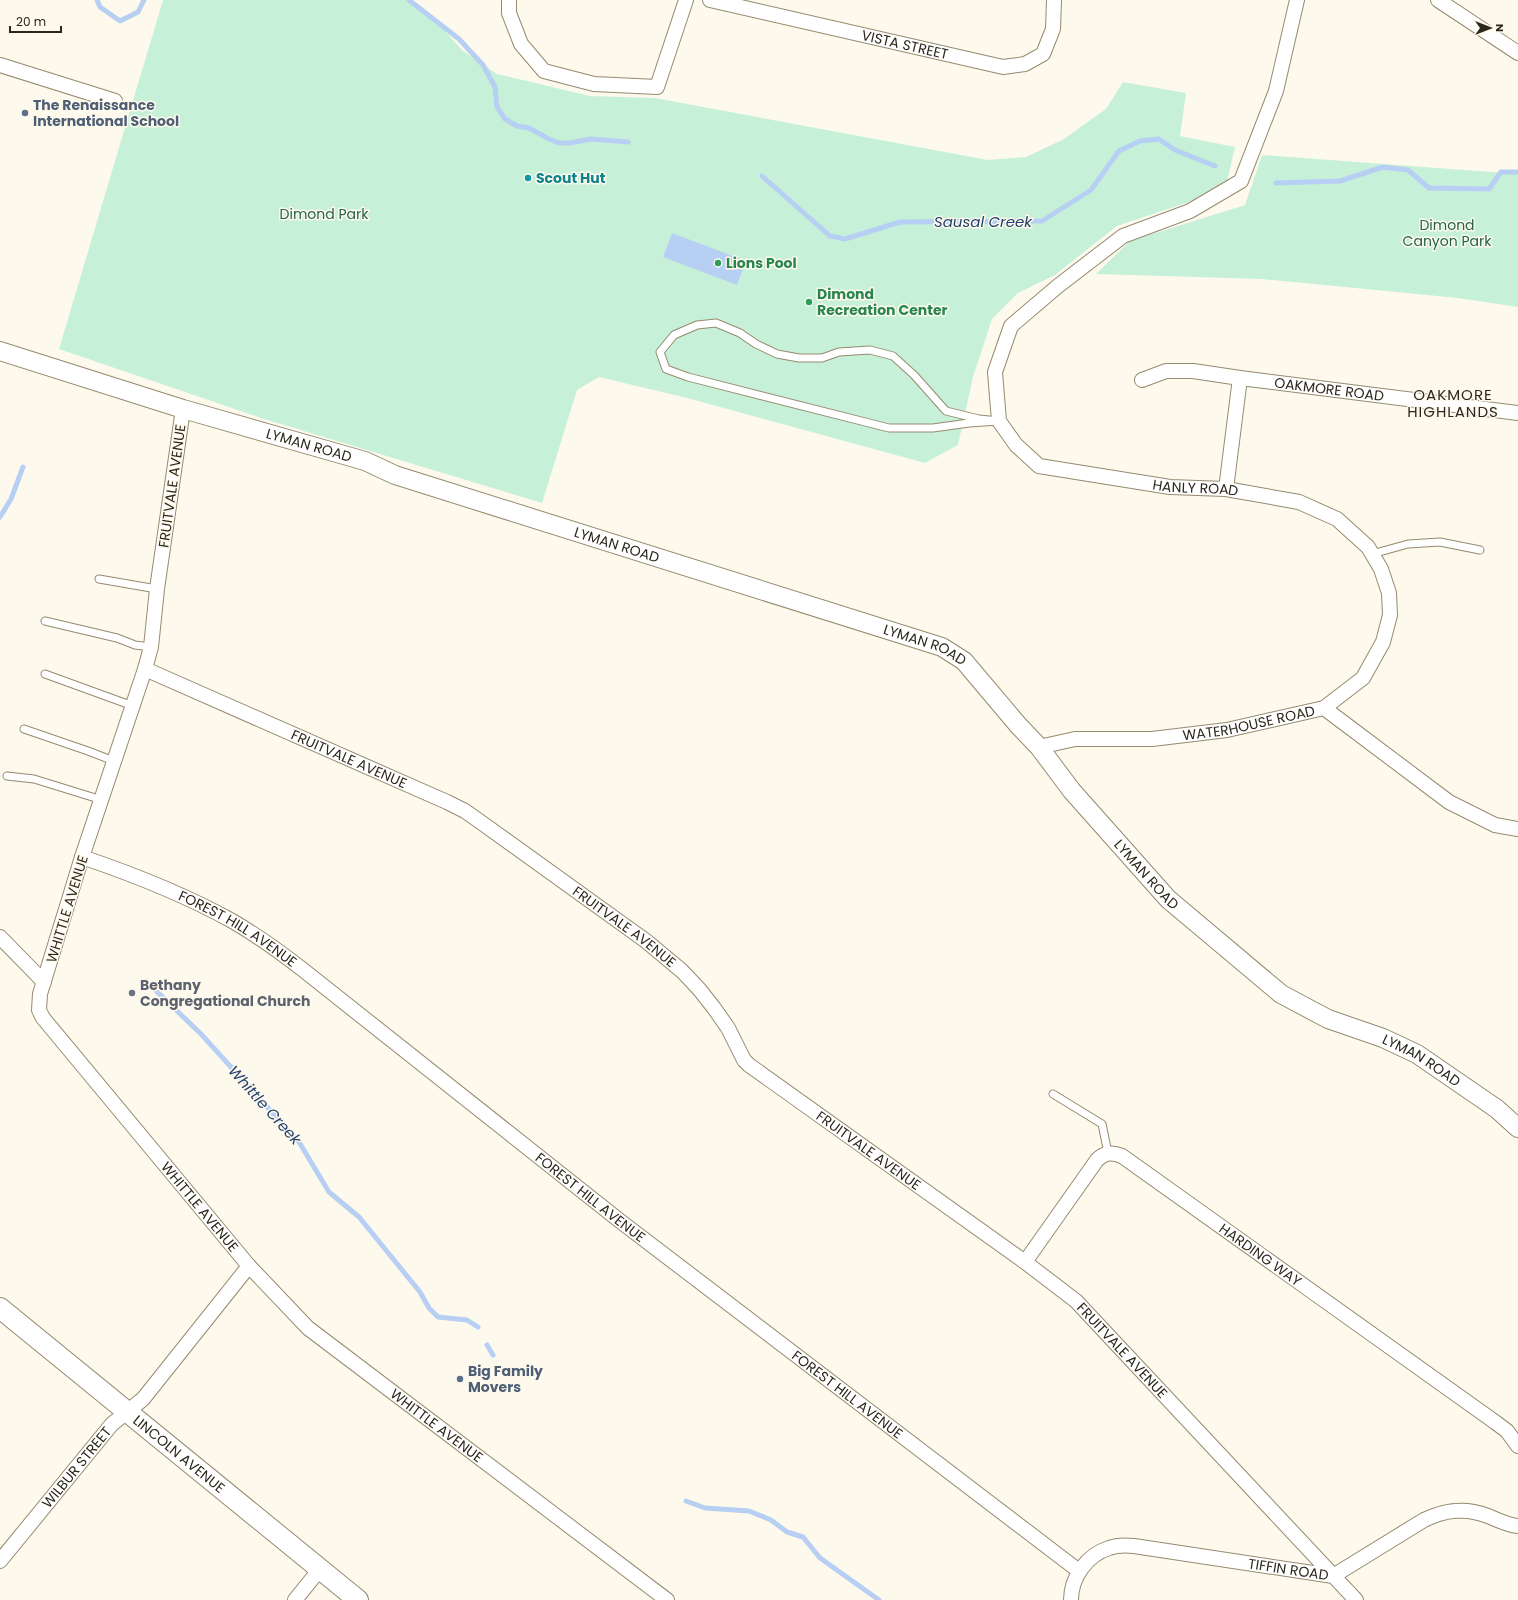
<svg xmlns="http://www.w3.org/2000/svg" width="1518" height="1600" font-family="Poppins,sans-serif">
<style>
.green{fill:#c6f1d8}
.water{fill:#b7cff3}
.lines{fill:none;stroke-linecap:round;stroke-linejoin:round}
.stream{stroke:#b7cff3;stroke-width:5}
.service-casing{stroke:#968a6f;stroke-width:9}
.minor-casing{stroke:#968a6f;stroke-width:16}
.tertiary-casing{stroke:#968a6f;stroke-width:20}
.secondary-casing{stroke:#968a6f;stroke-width:22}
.service{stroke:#fff;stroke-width:7}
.minor{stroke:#fff;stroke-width:14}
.tertiary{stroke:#fff;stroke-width:18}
.secondary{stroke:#fff;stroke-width:20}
.service-dot{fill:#5c6f8a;stroke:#fef9ed;stroke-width:1.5}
.culture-dot{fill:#0f9aa8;stroke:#fef9ed;stroke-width:1.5}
.leisure-dot{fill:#2e9e5b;stroke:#fef9ed;stroke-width:1.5}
.worship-dot{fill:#6b7280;stroke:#fef9ed;stroke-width:1.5}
.labels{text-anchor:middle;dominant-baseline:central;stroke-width:3;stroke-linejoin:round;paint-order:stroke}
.street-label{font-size:14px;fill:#2b271c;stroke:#fef9ed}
.service-label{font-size:14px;font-weight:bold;fill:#4e5e75;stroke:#fef9ed;text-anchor:start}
.culture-label{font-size:14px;font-weight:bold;fill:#0d838f;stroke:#fef9ed;text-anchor:start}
.park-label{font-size:14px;fill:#216545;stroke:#fef9ed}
.leisure-label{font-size:14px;font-weight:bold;fill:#27864d;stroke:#fef9ed;text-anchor:start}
.worship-label{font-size:14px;font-weight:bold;fill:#5b616d;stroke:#fef9ed;text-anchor:start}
.water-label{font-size:15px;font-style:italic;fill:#22416e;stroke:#fef9ed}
.neighbourhood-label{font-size:15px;letter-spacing:1px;fill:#2b271c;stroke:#fef9ed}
</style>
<rect width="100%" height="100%" fill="#fef9ed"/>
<path class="green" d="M163,0H409L434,19L462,50L497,74L590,96L655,98L988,160L1026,157L1064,139L1106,109L1123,82L1186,93L1180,136L1235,147L1225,190L1117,226L1055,275L1018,293L992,319L973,377L958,445L925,463L687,398L599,377L577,390L542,503L264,419L59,349Z
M1262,155L1518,174V307L1458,298L1262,279L1096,274L1130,241L1245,205Z"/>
<path class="water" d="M672,233L746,261L737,285L663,257Z"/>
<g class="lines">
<path class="stream" d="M97,0L100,7L120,21L138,12L144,0
M409,0L459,39L483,65L495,87L497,107L505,119L517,126L529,128L549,139L559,143H570L591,139L628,142
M762,176L830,236L845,239L900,222L1042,221L1091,190L1119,151L1140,141L1159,139L1175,150L1215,166
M1276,183L1340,181L1383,167L1408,170L1429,188L1489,189L1501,172H1518
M0,517L11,499L23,467
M146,981L201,1034L299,1142L329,1192L359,1217L420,1292L429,1308L438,1317L467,1320L478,1327
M487,1345L493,1355
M686,1501L705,1508L749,1511L771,1520L787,1532L803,1537L820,1558L879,1600"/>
<defs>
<path id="service" d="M716,323L740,333L756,344L777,354L799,358H822L839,352L870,350L893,356L914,375L946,411L979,419L999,421L969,423L933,428H889L688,377L666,369L660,352L674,335L697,325Z
M1372,554L1408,544L1440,542L1480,550
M99,579L157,589
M45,621L117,638L135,645L151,647
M45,674L133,706
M24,729L88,751L114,761
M7,776L34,779L102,800
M1053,1094L1102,1124L1108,1153"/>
<g id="minor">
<path d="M509,0V13L521,44L544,71L594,84L657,87L686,0"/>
<path id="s1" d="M710,0L1003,67L1025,64L1043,54L1053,29L1054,0"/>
<path id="s2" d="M1297,0L1276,91L1241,181L1190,211L1123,236L1058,286L1011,326L995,372L999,421L1016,445L1039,466L1170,487L1226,489L1299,502L1337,519L1368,547L1381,569L1389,593L1390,615L1383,642L1363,678L1324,708"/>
<path d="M1438,0L1518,53"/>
<path d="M0,65L115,101"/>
<path id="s3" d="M1142,380L1166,371H1193L1240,378L1518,413"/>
<path id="s4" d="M183,409L157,589L151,647L145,669L447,802L465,811L482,823L646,941L682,971L699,989L714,1008L728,1028L744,1060L749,1065L1025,1262L1076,1301L1356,1600"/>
<path d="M1226,489L1240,378"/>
<path id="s5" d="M145,669L82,857L40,994L39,1010L43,1018L249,1266L308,1328L667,1600"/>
<path id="s6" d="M1039,747L1075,739H1152L1227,730L1324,708L1449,802L1495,825L1518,829"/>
<path id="s7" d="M82,857C135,875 186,895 234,922C258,936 280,952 302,969L620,1221L1079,1571"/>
<path d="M0,937L44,982"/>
<path id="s8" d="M1025,1262L1097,1160C1105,1152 1112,1152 1122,1156L1495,1422L1507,1431L1518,1446"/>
<path id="s9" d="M0,1561L112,1424L143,1399L249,1266"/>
<path d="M295,1600L320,1569"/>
<path id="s10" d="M1071,1600C1071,1577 1087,1555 1109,1548C1117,1545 1126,1545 1134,1546L1333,1576L1424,1520C1445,1510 1465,1507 1488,1516C1498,1520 1507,1525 1518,1526"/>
</g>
<g id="tertiary">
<path id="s11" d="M0,351L183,409L365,461L395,475L942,647L964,661L1018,725L1039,747L1072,791L1168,899L1281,994L1328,1019L1383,1038L1417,1054L1497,1109L1518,1128"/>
</g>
<g id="secondary">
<path id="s12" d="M0,1308L358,1600"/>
</g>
</defs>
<use href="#service" class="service-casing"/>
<use href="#minor" class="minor-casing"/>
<use href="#tertiary" class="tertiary-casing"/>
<use href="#secondary" class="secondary-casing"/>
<use href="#service" class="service"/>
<use href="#minor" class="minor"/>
<use href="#tertiary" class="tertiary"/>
<use href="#secondary" class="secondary"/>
</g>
<g class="service-dot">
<circle cx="25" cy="113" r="4"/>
<circle cx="460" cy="1379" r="4"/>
</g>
<circle class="culture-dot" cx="528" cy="178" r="4"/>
<g class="leisure-dot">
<circle cx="718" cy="263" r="4"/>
<circle cx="809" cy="302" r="4"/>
</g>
<circle class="worship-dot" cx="132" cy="993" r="4"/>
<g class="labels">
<g class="street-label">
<text stroke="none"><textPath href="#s1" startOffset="200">VISTA STREET</textPath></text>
<text stroke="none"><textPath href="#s3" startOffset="190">OAKMORE ROAD</textPath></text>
<text stroke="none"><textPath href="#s11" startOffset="323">LYMAN ROAD</textPath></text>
<text transform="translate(172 486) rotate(-82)">FRUITVALE AVENUE</text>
<text stroke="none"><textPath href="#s2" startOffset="781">HANLY ROAD</textPath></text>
<text stroke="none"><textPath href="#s11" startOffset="647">LYMAN ROAD</textPath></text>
<text stroke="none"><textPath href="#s11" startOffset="971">LYMAN ROAD</textPath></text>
<text stroke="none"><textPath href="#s6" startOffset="212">WATERHOUSE ROAD</textPath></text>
<text stroke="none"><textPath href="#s4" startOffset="486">FRUITVALE AVENUE</textPath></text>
<text stroke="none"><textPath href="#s11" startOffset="1295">LYMAN ROAD</textPath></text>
<text transform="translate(67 909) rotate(-73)">WHITTLE AVENUE</text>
<text stroke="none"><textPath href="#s4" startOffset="810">FRUITVALE AVENUE</textPath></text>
<text stroke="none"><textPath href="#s7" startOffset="172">FOREST HILL AVENUE</textPath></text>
<text stroke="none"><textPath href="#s11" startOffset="1631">LYMAN ROAD</textPath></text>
<text stroke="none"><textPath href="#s4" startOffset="1146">FRUITVALE AVENUE</textPath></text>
<text stroke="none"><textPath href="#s7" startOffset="616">FOREST HILL AVENUE</textPath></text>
<text stroke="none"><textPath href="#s5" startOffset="612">WHITTLE AVENUE</textPath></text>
<text stroke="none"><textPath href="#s8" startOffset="322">HARDING WAY</textPath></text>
<text stroke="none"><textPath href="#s4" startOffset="1470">FRUITVALE AVENUE</textPath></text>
<text stroke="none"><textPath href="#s7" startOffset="940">FOREST HILL AVENUE</textPath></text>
<text stroke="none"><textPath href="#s5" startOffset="936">WHITTLE AVENUE</textPath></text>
<text stroke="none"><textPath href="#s12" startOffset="231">LINCOLN AVENUE</textPath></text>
<text stroke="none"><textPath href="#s9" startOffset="121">WILBUR STREET</textPath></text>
<text stroke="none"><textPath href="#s10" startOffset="250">TIFFIN ROAD</textPath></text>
</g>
<g class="service-label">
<text x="33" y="105">The Renaissance<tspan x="33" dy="16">International School</tspan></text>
<text x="468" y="1371">Big Family<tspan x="468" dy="16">Movers</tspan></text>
</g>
<g class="culture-label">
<text x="536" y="178">Scout Hut</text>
</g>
<g class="park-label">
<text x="324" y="214">Dimond Park</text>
<text x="1447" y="225">Dimond<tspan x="1447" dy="16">Canyon Park</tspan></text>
</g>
<g class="leisure-label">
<text x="726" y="263">Lions Pool</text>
<text x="817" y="294">Dimond<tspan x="817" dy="16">Recreation Center</tspan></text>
</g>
<g class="worship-label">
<text x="140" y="985">Bethany<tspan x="140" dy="16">Congregational Church</tspan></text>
</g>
<g class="water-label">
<text x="983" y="221">Sausal Creek</text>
<text transform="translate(265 1105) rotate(48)">Whittle Creek</text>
</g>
<g class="neighbourhood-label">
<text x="1453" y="394">OAKMORE<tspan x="1453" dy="17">HIGHLANDS</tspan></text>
</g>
</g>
<g transform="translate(1490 28) rotate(90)" stroke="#fef9ed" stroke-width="3" paint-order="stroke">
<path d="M0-3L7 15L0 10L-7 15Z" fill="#2b271c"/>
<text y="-6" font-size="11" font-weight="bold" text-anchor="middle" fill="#2b271c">N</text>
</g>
<path d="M10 26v6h51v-6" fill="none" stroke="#2b271c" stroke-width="2"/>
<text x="16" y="26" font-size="12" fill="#2b271c" stroke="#fef9ed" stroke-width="3" paint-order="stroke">20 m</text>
</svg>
